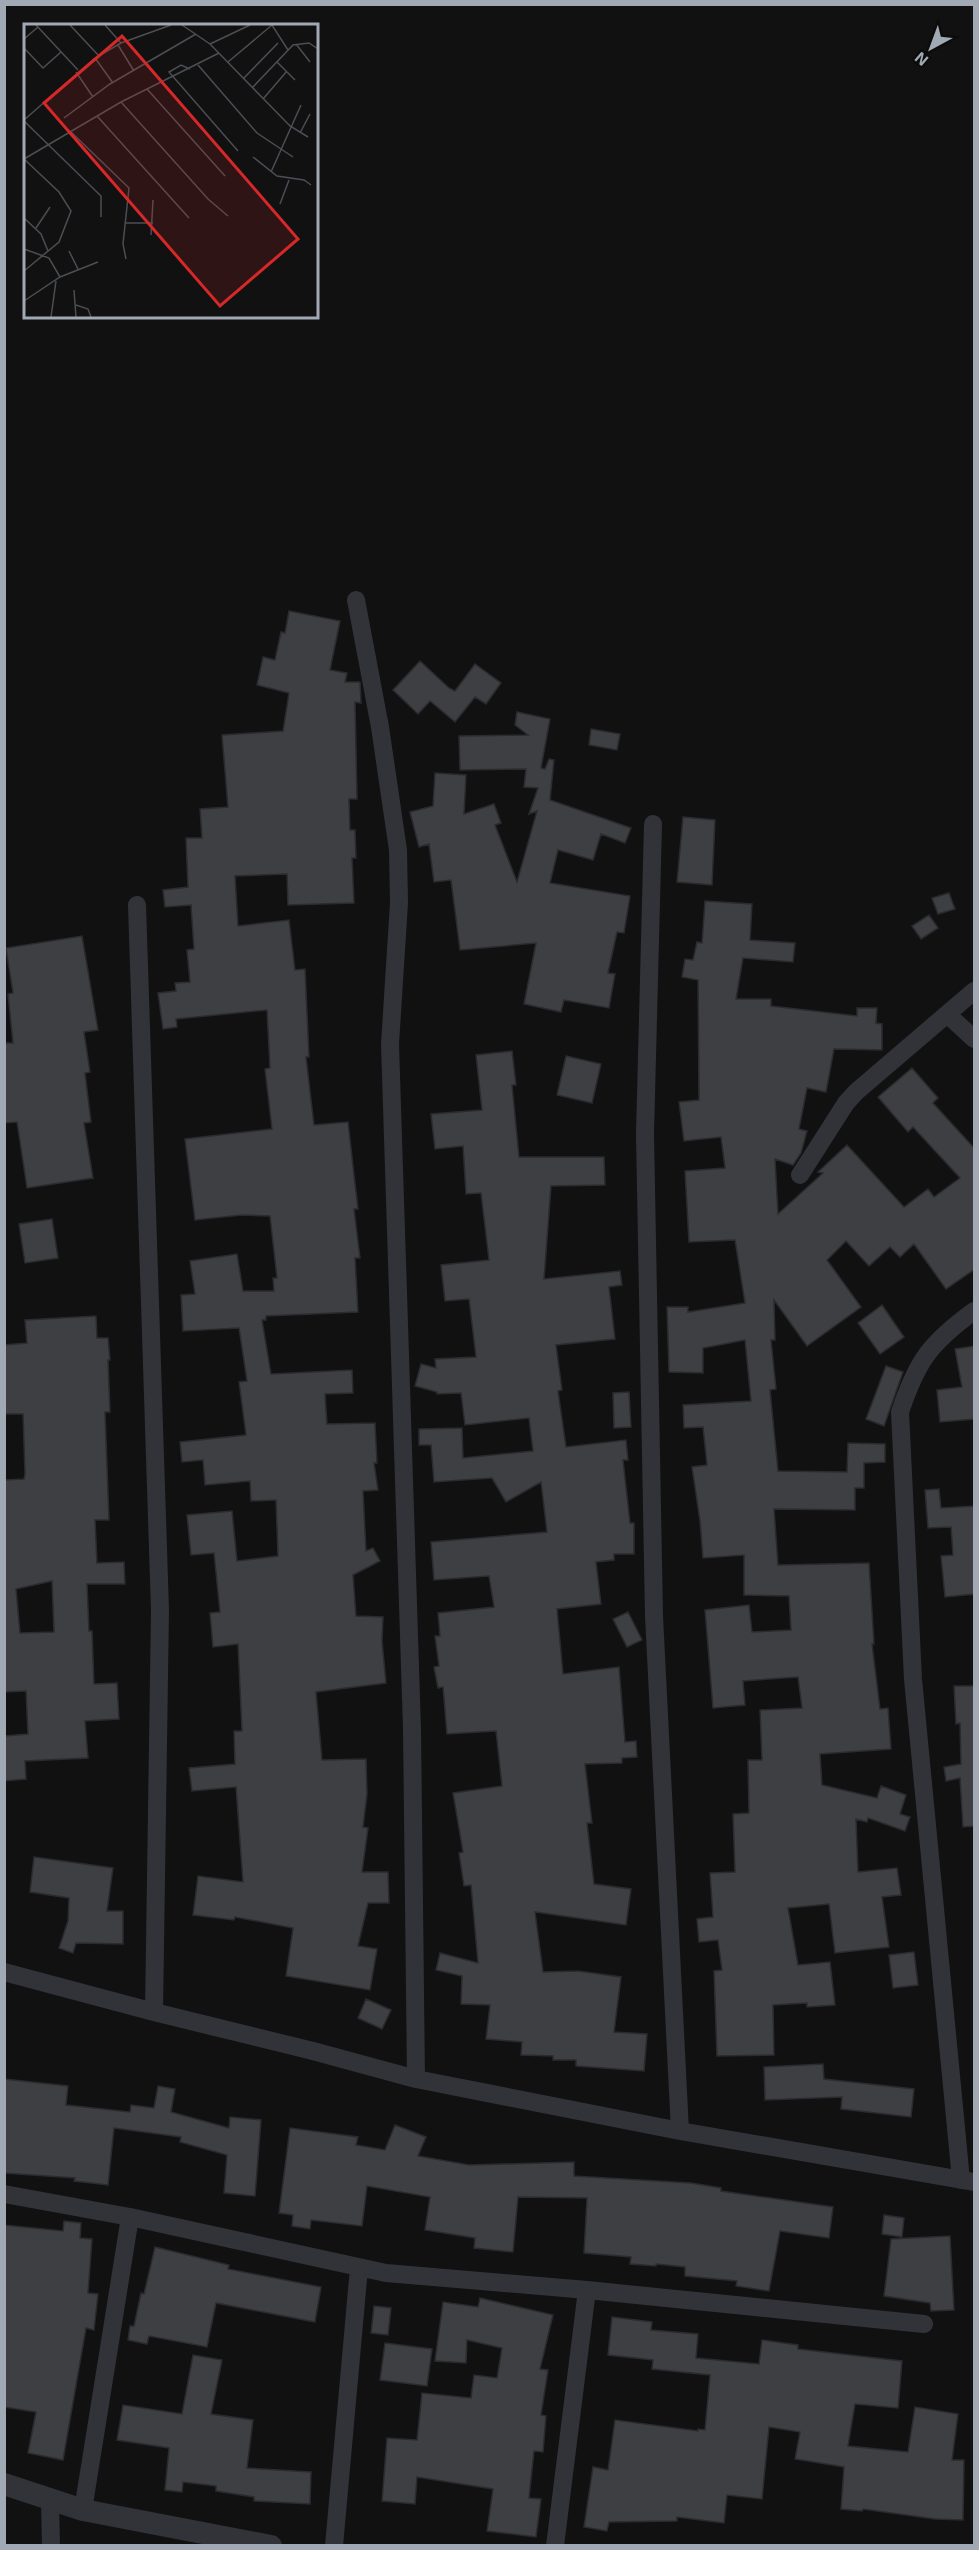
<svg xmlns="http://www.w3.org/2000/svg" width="979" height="2550" font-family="'Exo 2',sans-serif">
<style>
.building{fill:#3d3f43;stroke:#2b2b2f;stroke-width:1.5;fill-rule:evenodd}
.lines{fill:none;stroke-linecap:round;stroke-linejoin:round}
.minor{stroke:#313338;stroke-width:18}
.tertiary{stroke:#313338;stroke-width:22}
.inset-road{fill:none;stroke:#4b4e53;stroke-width:1.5}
.view{fill:#d62828;fill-opacity:0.15;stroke:#d62828;stroke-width:3}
.inset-edge{fill:none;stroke:#a1a9b4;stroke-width:3}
</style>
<rect width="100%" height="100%" fill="#111112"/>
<path class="building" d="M289,611L340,621L330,670L347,673L345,682H360L361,703L355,702L357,799H349L350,830H355L356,858H352L354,903L288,905L287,874L235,876L238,926L289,920L295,970L305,969L309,1057H306L314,1125L348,1122L354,1175L358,1209H354L360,1258H355L358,1312L266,1316V1320H262L271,1374L352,1370L353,1393L325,1394L327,1424L375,1423L377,1463H374L378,1490L363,1491L366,1551L373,1548L380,1561L353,1575L356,1616L383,1617L382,1641L386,1683L316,1692L322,1760L366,1759L367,1794L363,1827L368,1828L362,1872H388L389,1903H368L358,1946L377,1949L370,1990L286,1976L293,1928L235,1917L234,1920L193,1915L198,1876L243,1882L236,1787L192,1791L189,1768L235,1764L234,1731H242L238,1644L213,1647L210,1613L220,1612L214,1553L191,1555L187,1515L232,1511L237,1561L278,1556L276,1500L251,1501L250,1481L205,1485L203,1460L182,1462L180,1442L246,1435L239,1382L247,1381L239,1328L183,1331L181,1295L195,1294L190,1261L237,1254L243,1291H274L273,1278H277L270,1216L242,1215L195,1220L185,1139L272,1129L265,1069L270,1068L267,1010L176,1019L177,1027L163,1029L158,993L176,991L175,983L190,982L187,950L194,949L191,905L165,907L163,890L188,887L186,838H202L200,809L228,807L222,735L283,731L289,693L257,685L263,657L275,660L281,632L285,633Z
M420,661L449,688L455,691L475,664L501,683L486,704L475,697L455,722L430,701L418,714L393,690Z
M517,712L550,719L541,768L545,769L549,759L554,760L550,800L631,828L625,843L601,834L593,860L558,850L550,883L630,896L624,933L617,932L608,973L615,974L609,1008L564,1000L561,1012L524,1004L536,943L460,950L451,880L434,882L429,844L419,847L410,812L433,806L435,773L466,775L464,814L494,804L501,823L495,825L517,882L537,811L529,814L538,788L524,787L526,769L460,770L459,736L528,735L515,725Z
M591,729L620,734L617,750L589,745Z
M683,817L715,820L712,885L677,882Z
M949,893L955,909L938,914L932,898Z
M705,901L752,904L750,940L795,943L793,962L743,958L736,999H771V1006L857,1016V1008H877L876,1023L882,1024V1050L834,1049L826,1092L807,1088L799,1129L807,1131L801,1153L793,1165L775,1159L778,1214L823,1173L818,1172L847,1145L904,1207L928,1189L934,1197L960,1178L913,1127L908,1132L878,1097L912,1068L938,1098L933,1103L975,1149V1269L946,1289L914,1244L900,1257L890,1247L869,1266L846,1241L827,1260L861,1307L807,1346L774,1300L775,1340H771L776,1389L770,1390L778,1471L847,1472L848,1443L885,1444V1462L864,1463V1488H855V1510L774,1509L778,1565L869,1563L874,1644H872L880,1709L888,1708L891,1749L820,1754L822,1785L877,1798L881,1786L906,1795L900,1814L910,1817L905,1831L868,1818L867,1822L856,1819L858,1872L897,1868L901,1895L882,1897L889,1947L835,1953L829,1904L788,1908L798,1965L830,1962L835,2005L807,2007V2003L773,2005L774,2055L717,2056L714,1971L722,1970L718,1940L699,1942L697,1919L713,1917L710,1873L735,1872L733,1814L749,1813L748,1760H762L760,1710L802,1708L798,1677L743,1681L745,1705L713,1708L705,1610L749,1605L752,1632L791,1630L789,1596L744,1595V1555L703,1558L700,1521L692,1467L707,1465L703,1427L684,1428L683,1405L751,1401L745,1340L703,1348V1373L669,1372L667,1307H688V1312L745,1303L735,1240L689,1242L685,1171L725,1168L721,1137L684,1141L679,1102L699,1100L698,980L682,977L685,959L693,960L697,942L702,943Z
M929,915L938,928L921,939L912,926Z
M82,936L98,1030L84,1032L90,1072L85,1073L91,1122L84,1123L93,1178L27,1188L17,1122L4,1123V1043H13L8,994L13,993L6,948Z
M512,1051L516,1085H512L519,1157H604L605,1185L551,1186L544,1279L620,1271L622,1285L609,1287L615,1339L556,1345L562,1390L558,1391L566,1447L626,1440L628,1460H623L630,1523H634V1554H614V1560L596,1562L601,1604L557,1609L563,1674L619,1667L625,1742L636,1741L637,1757L622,1758V1763L585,1764L592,1823H587L594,1884L631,1889L626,1925L535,1912L543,1972L578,1971L621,1977L614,2032L647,2034L644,2071L576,2066V2060H553V2056L521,2055L522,2042L486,2039L490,2005L461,2004L462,1976L436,1970L440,1953L478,1963L471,1885L464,1886L459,1853L463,1852L453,1793L502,1786L496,1731L447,1734L443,1687L438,1688L434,1667L439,1666L435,1636H440L438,1613L494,1607L489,1576L434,1580L431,1542L547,1532L541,1482L506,1502L492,1478L434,1482L431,1445H419V1429L462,1428L463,1458L533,1451L529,1418L465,1425L461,1393L437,1394V1392L415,1386L421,1364L436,1368L435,1359L476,1357L469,1299L445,1301L441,1265L489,1260L481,1193L466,1194L463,1146L435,1149L431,1114L482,1110L476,1055Z
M566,1056L601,1064L592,1103L557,1095Z
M52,1219L58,1258L25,1263L19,1224Z
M882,1305L904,1337L880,1354L858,1323Z
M96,1316L97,1338H108L110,1360H108L110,1412H105L109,1520H95L97,1563L124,1562L125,1584H87L89,1631H92L94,1684L117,1683L119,1719L85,1721L88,1758L25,1761L26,1779L4,1781V1736L28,1734L26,1691L4,1692V1480L24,1479L25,1474L23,1414H4V1345L27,1343L25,1320ZM52,1581L54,1632L20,1633L16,1589Z
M975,1346V1419L940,1422L937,1390L962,1387L955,1349Z
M886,1366L903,1372L884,1426L866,1419Z
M629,1392L631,1427L614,1428L613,1393Z
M939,1489L941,1508L975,1506V1594L945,1597L941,1556L953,1555L951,1527L928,1528L925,1490Z
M628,1612L642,1640L627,1647L613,1619Z
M954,1686H975V1826L963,1827L960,1778L946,1781L944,1767L961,1764L960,1723L956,1724Z
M34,1857L113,1868L107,1911H123V1944L76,1943L73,1953L59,1948L68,1921L69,1898L30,1892Z
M914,1952L918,1985L893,1988L889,1955Z
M366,1999L391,2010L382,2029L358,2018Z
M823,2064L824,2079L914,2089L911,2117L841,2109L842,2097L765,2100L764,2067Z
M4,2079L68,2086L66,2105L130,2112L131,2105L154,2108L158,2086L175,2089L171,2112L229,2128L230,2117L261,2120L255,2196L224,2193L227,2155L180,2142L181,2137L114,2128L108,2185L74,2181L75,2178L4,2173Z
M395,2125L426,2137L418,2156L469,2165L574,2162V2176L691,2183L721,2188V2191L833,2207L829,2238L780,2231L769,2291L736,2286L737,2281L685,2276V2267L656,2264V2266L630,2264L631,2257L584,2253L587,2198L518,2197L513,2252L474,2248L475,2238L425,2230L430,2197L367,2186L362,2226L311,2220L310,2229L292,2226L293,2215L279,2213L290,2128L358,2137L356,2145L385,2150Z
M884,2215L904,2218L902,2237L882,2234Z
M64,2221L81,2223L80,2238L92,2239L88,2293L98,2294L94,2330L86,2328L63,2460L28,2453L36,2412L4,2407V2225L63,2231Z
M950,2236L954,2310L931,2311L930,2303L884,2296L891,2239Z
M155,2247L229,2265L228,2269L321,2287L315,2322L216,2303L207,2347L149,2336L147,2344L128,2340L130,2326H134L141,2293L144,2294Z
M480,2298L553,2315L540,2369L548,2370L541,2415L546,2416L543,2452L534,2451L529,2498L541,2499L536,2537L487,2531L493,2489L417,2477L415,2504L382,2501L387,2438L417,2440L422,2393L471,2398L474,2375L497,2378L502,2348L467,2340L466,2363L435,2361L443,2302L478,2307Z
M374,2306L391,2308L388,2335L371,2333Z
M612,2317L652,2322L651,2330L698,2334L696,2358L759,2364L762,2340L798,2345V2349L902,2361L898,2408L855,2404L848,2446L908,2452L915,2407L958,2414L952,2460H964L963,2520L935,2519L863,2509L862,2511L841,2509L844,2467L795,2459L800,2432L769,2427L762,2499L727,2495L724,2523L677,2517V2521L609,2522L607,2531L584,2527L593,2467L608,2470L615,2420L698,2431V2429L705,2430L710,2375L652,2369L653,2360L608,2355Z
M385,2343L432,2349L427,2386L380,2380Z
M193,2355L222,2360L211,2414L253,2420L247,2468L311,2472L310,2504L254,2501V2497L216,2491V2486L183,2482L182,2492L165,2490L169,2448L117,2440L123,2405L182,2414Z"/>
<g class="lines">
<path class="minor" d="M356,600L380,727L398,850L399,903L390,1044L412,1729L416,2079
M653,824L645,1134L654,1616L680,2131
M137,905L160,1610L154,2012
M947,1014L974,1039
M800,1175L846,1103L856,1092L974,991
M4,1972L154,2012L313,2051L416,2079L680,2131L974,2182
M961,2180L913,1679L900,1412C917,1361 930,1343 974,1311
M4,2194L130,2217L386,2273L587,2290L924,2324
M50,2500L51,2546
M83,2510L130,2217
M334,2546L359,2268
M555,2546L587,2290"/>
<path class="tertiary" d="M4,2484L83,2510L271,2546"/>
</g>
<g transform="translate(24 24)">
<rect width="294" height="294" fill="#111112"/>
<path class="inset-road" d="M12,1L54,46M46,1L75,32M81,1L97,19M158,1L186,20L266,102L284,113M0,15L14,3M186,20L226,1M272,20L286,38M94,21L110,47M0,24L19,44L37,28M71,34L89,59M204,38L248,1L264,26M253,38L271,56M174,41L233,109L269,133M166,45L157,41L145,48L214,127M52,48L69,73M219,55L254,19M228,64L269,21L285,19L294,25M123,65L201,152M239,75L263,47M97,78L184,175L204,192M73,92L165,194M40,94L86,60L172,10M0,96L71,34L97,19L147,1M0,97L77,172V193M47,108L105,164L99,220L102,235M276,109L286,90M229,133L253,152L280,156L287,161M0,135L97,78L195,29M0,135L35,168L47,187L35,218L0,247M247,148L277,81M256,180L265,156M0,194L17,210L24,227M101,199H129M12,204L26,183M127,211L129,176M0,225L25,234L36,253M45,227L54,245M50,266L52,293M0,277L36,253L74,238M52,281L64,285L67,293M27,293L32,257"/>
<path class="view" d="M98,12L274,215L196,282L20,79Z"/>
<rect width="294" height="294" class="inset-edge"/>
</g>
<rect width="979" height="2550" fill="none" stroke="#a1a9b4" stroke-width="12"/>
<g transform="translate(931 48) rotate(221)" stroke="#0c0c0d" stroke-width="4.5" paint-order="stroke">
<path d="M0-4.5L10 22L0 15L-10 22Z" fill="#a1a9b4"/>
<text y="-9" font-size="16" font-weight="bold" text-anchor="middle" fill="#a1a9b4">N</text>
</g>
</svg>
